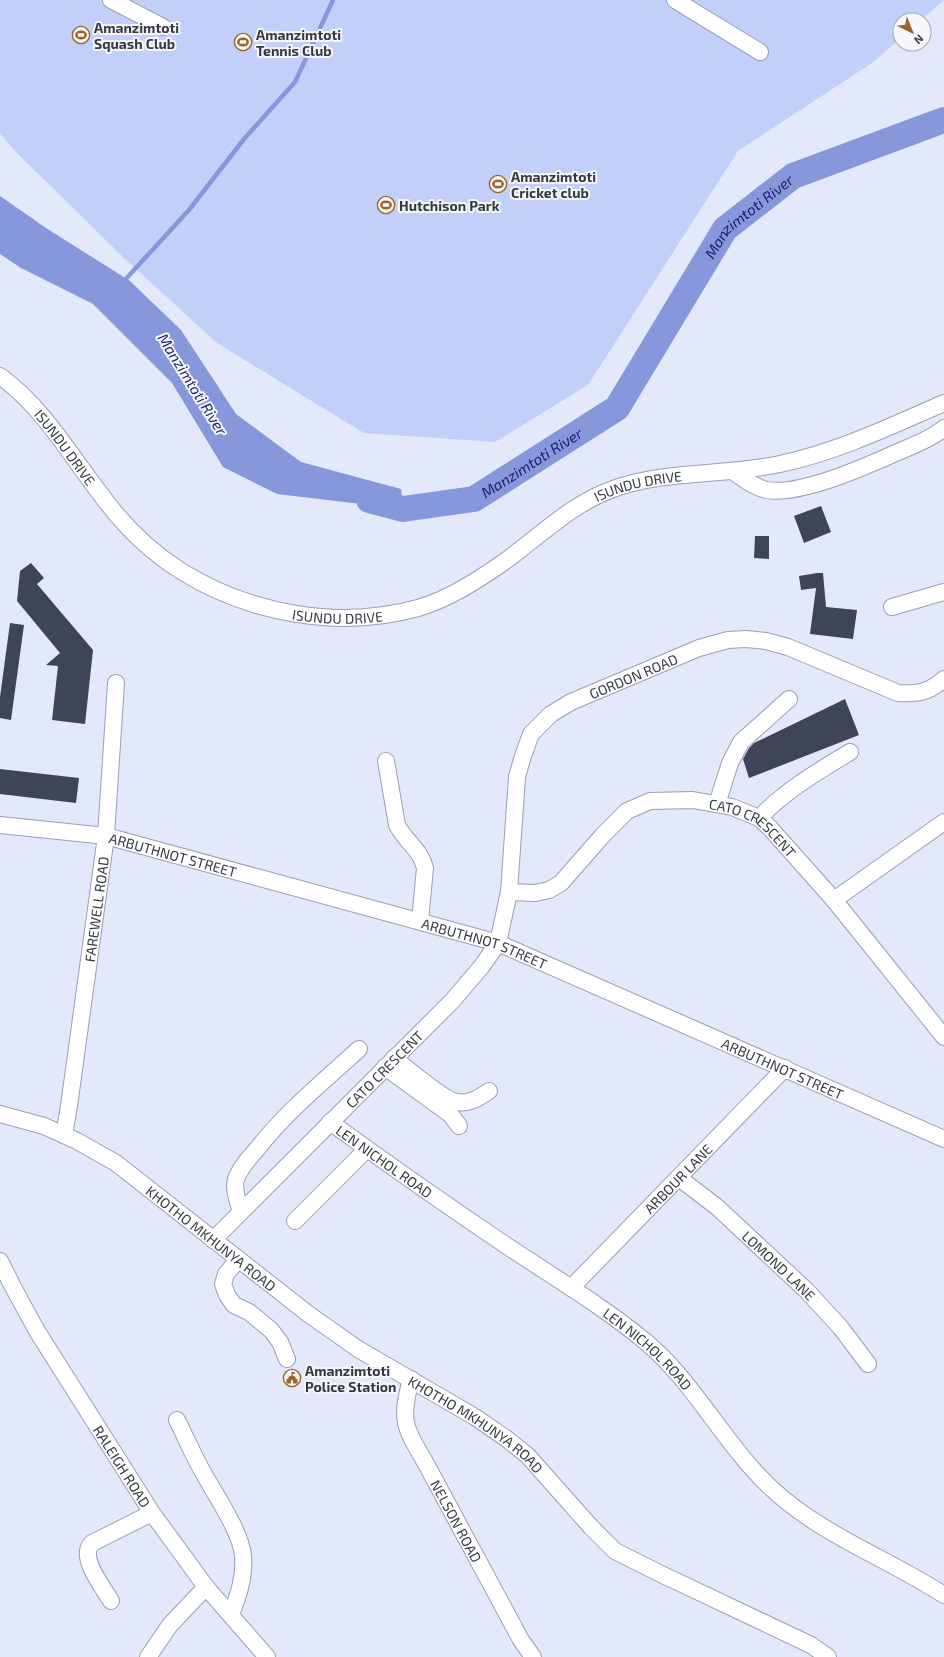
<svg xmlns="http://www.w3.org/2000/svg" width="944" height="1657" font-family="'Exo 2',sans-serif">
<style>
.green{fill:#c2cff8}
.water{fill:#8698db}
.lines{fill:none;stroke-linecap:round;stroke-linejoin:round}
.stream{stroke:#8698db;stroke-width:4.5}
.river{stroke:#8698db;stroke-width:26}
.building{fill:#3f4557}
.minor-casing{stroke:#999fb5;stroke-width:18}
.minor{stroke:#fff;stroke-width:16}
.labels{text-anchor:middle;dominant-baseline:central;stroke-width:4;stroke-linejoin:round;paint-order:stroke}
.poi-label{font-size:14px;font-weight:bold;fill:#373942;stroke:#f5f7fb;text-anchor:start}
.street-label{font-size:14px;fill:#373942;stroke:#f5f7fb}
.water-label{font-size:15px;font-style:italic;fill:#191e6b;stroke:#f5f7fb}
</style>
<rect width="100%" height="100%" fill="#e3e9fb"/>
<path class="green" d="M0,0H944L921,20H900V39L872,63L738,151L588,385L495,442L364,433L217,343L124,258L16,152L0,134Z"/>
<path class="water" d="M0,196L46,228L130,281L181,330L236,414L301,462L401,489L403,509L277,494L223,467L172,383L93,304L21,268L0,254Z"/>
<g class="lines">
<path class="stream" d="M123,282L189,210L244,139L295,82L333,0"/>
<path class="river" id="s1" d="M369,500L403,509L474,499L617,408L725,229L793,176L944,120"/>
</g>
<path class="building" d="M821,506L831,532L804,543L794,516Z
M755,536H769V559L754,558Z
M31,563L44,578L37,584L93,650L85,724L52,720L58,666L46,665L60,653L17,601L20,571Z
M817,573H823L826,607L857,610L853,639L810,634L816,588L801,590L799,576Z
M10,623L24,625L11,720L0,718V697Z
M845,699L859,735L749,778L743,759L749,748L754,743Z
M0,769L79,778L76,803L0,794Z"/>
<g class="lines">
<defs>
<g id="minor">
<path d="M111,0L163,27"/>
<path d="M675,0L760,52"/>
<path id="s2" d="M0,376C43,407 70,455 102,496C123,525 151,552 181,571C250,614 339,630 418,608C449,599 478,580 504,562C540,536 571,504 613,489C666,470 725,476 780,464C837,452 891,426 944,403"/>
<path d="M734,472C744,479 754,487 766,490C801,496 866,466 898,452C914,445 931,439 944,428"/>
<path d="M892,607L944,592"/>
<path d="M386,761L397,825C405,841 421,850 425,868L420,921"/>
<path d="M717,804L730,763L741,742L789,699"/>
<path d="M759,818C786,790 817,772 850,752"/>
<path id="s3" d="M0,825L106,836L498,943L944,1139"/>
<path id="s4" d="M509,892L535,893L549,890L561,883L603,835L627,811L650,801L693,800L732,807L759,818L770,828L834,900L944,1037"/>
<path d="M834,900L944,822"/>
<path d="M394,1058C405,1067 446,1101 457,1102C469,1104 479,1098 489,1091"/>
<path d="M385,1067L451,1115L459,1126"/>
<path id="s5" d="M0,1114L44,1126L77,1141L116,1163L307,1313L358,1349L475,1417L507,1439L528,1456L591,1527L615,1551L661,1574L811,1645L828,1657"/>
<path id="s6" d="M330,1122C389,1165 449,1207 510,1248C555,1278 604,1307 646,1342C695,1383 724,1444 771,1488C821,1535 887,1558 944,1595"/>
<path id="s7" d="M64,1135L69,1106L106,836L116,683"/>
<path id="s8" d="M679,1178L717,1207L807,1291L841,1328L868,1364"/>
<path d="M241,1212C238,1202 233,1189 236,1179C240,1168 249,1158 257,1149C287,1111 324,1081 359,1049"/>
<path d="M295,1221L367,1149"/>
<path id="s9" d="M213,1240L453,1000L482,966L498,943L509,892L517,777L523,756L531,734L551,714L571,702L699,648L728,640L746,639L766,641L788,647L898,693C918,694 928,693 944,679"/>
<path d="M238,1260L226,1274L223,1284L227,1295L234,1305L249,1312L271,1330L280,1342L287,1359"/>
<path id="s10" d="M0,1261L13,1287L37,1331L152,1513L206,1587L267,1657"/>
<path id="s11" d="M571,1288L785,1068"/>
<path id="s12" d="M411,1379C400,1421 404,1426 425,1462L521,1640L533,1657"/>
<path d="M177,1420C186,1438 194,1457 204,1474C216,1496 241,1532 243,1556C245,1577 238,1596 231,1615"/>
<path d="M111,1601C103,1587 78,1557 92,1543L152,1513"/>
<path d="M148,1657L170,1625L206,1587"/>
</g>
</defs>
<use href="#minor" class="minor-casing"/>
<use href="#minor" class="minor"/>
</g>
<defs>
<symbol id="stadium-ring" viewBox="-11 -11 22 22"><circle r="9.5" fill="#f5f7fb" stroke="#9e6224" stroke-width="1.5"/><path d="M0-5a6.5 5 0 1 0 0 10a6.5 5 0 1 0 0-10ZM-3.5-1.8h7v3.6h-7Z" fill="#9e6224"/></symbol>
<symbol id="civic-ring" viewBox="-11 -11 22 22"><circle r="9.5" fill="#f5f7fb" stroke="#9e6224" stroke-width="1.5"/><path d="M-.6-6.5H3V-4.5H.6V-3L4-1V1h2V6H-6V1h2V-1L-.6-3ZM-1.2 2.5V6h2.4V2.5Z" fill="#9e6224"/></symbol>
</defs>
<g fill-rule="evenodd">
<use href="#stadium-ring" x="71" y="25" width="20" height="20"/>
<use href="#stadium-ring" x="233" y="32" width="20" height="20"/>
<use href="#stadium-ring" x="488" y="174" width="20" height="20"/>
<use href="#stadium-ring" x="376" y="195" width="20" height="20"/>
<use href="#civic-ring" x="282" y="1368" width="20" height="20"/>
</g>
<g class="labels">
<g class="poi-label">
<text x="94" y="27">Amanzimtoti<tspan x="94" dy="16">Squash Club</tspan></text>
<text x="256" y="34">Amanzimtoti<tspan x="256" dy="16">Tennis Club</tspan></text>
<text x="511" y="176">Amanzimtoti<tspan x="511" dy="16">Cricket club</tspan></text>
<text x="399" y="205">Hutchison Park</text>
<text x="305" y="1370">Amanzimtoti<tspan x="305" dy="16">Police Station</tspan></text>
</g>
<g class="street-label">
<text stroke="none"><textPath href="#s2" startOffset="97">ISUNDU DRIVE</textPath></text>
<text stroke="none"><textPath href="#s2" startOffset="769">ISUNDU DRIVE</textPath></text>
<text stroke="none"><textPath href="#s2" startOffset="433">ISUNDU DRIVE</textPath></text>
<text stroke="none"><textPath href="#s9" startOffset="744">GORDON ROAD</textPath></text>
<text stroke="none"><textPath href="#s4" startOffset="288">CATO CRESCENT</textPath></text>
<text stroke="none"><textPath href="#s3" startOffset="176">ARBUTHNOT STREET</textPath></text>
<text stroke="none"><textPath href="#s7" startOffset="228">FAREWELL ROAD</textPath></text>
<text stroke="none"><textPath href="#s3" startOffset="500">ARBUTHNOT STREET</textPath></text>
<text stroke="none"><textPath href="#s3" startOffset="824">ARBUTHNOT STREET</textPath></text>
<text stroke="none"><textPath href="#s9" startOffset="242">CATO CRESCENT</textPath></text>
<text stroke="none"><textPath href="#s6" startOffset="67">LEN NICHOL ROAD</textPath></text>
<text stroke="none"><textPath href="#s11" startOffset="153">ARBOUR LANE</textPath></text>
<text stroke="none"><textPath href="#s5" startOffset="248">KHOTHO MKHUNYA ROAD</textPath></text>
<text stroke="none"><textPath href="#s8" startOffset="133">LOMOND LANE</textPath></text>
<text stroke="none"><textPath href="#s6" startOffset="391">LEN NICHOL ROAD</textPath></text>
<text stroke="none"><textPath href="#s5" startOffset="572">KHOTHO MKHUNYA ROAD</textPath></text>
<text stroke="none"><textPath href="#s10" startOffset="239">RALEIGH ROAD</textPath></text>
<text stroke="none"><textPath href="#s12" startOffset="155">NELSON ROAD</textPath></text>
</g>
<g class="water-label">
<text stroke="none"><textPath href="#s1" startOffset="511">Manzimtoti River</textPath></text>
<text transform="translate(193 384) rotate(58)">Manzimtoti River</text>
<text stroke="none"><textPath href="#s1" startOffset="175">Manzimtoti River</textPath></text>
</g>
</g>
<g transform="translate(912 32) rotate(137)"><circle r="19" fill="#f5f7fb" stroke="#a9abb1"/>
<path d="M0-3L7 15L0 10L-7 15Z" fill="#9e6224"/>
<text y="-6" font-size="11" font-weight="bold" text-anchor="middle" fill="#373942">N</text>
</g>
</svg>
